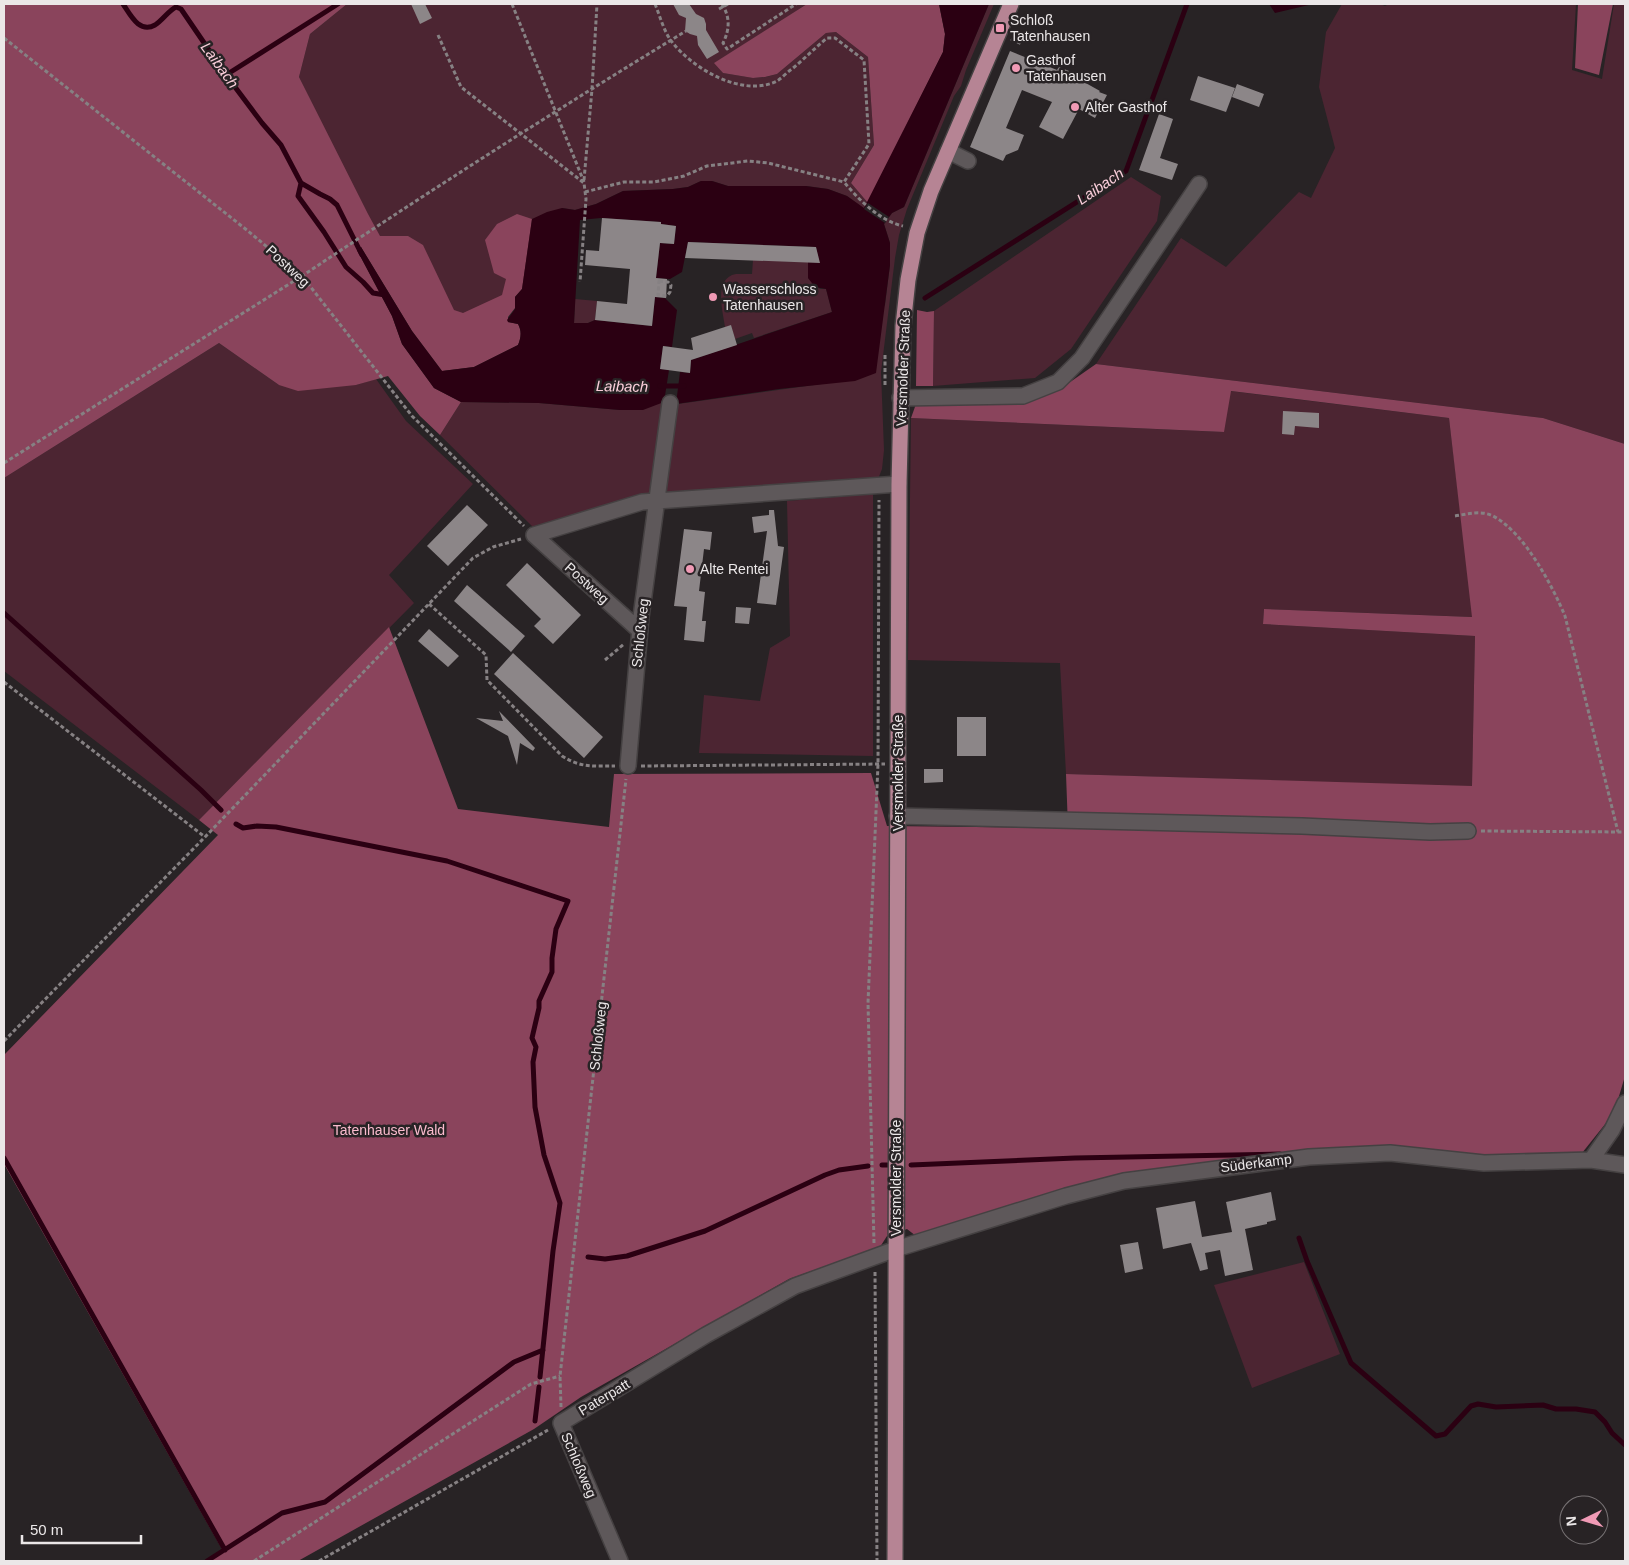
<svg xmlns="http://www.w3.org/2000/svg" width="1629" height="1565" font-family="Arial,sans-serif">
<style>
.green{fill:#4c2532}
.forest{fill:#8a445c}
.water{fill:#2b0012}
.pier{fill:#282325}
.lines{fill:none;stroke-linecap:round;stroke-linejoin:round}
.stream{stroke:#2b0012;stroke-width:5}
.building{fill:#8c8688}
.minor-casing{stroke:#454142;stroke-width:18}
.major-casing{stroke:#454142;stroke-width:18}
.path{stroke:#868183;stroke-width:3;stroke-dasharray:4 2.5;stroke-linecap:butt}
.minor{stroke:#5e585a;stroke-width:15}
.major{stroke:#b68494;stroke-width:15}
.poi-dot{fill:#f09ab5;stroke:#282325;stroke-width:2}
.labels{text-anchor:middle;dominant-baseline:central;stroke-width:5;stroke-linejoin:round;paint-order:stroke}
.poi-label{font-size:14px;fill:#ebe7e8;stroke:#282325;text-anchor:start}
.street-label{font-size:14px;fill:#ebe7e8;stroke:#282325}
.park-label{font-size:14px;fill:#fbbbce;stroke:#282325}
.water-label{font-size:15px;font-style:italic;fill:#faceda;stroke:#282325}
</style>
<rect width="100%" height="100%" fill="#282325"/>
<path class="green" d="M347,4H807L715,63L723,73L753,78L766,77L777,74L826,33L836,32L868,57L874,145L851,183L868,203L864,209L847,196L828,189L806,186H728L712,181H701L688,187L673,189L623,191L596,204L575,210L562,208L522,289L442,371L299,77L310,34Z
M989,4H994L966,70L961,86L954,96L907,209L899,235L895,258L881,372L884,450L882,469L878,479L682,491L645,496L535,529L440,435L461,402L539,403L620,410L664,402L678,404L821,384L885,305L890,265V243L884,224L892,213L904,207Z
M1342,4H1380L1385,6L1389,4H1576L1572,70L1602,79L1614,4H1625V444L1543,418L1096,364L1181,238L1226,267L1299,192L1311,198L1335,148L1319,87L1326,32Z
M1131,177L1161,196L1157,221L1071,349L1035,378L933,386L934,311Z
M753,260L808,262V278L820,289H826L832,312L754,338L752,333L735,339L731,326L725,327C723,312 713,278 736,274C741,274 747,274 752,274Z
M575,299L597,301L595,320L588,323L574,324Z
M219,343L279,385H356L376,379L406,421L473,484L389,575L414,603L199,820L4,671V478Z
M1230,391L1449,418L1473,617L1264,609L1263,624L1475,636L1472,787L1066,774L1060,663L908,660L911,418L1223,432Z
M873,494V756L699,753L704,695L760,701L770,648L790,636L787,501Z
M1304,1262L1340,1354L1252,1388L1214,1285Z"/>
<path class="forest" d="M4,4H347L310,34L299,77L368,214L380,236H408L423,245L454,310L463,313L502,295L506,279L494,273L485,240L497,224L517,214L532,219L522,289L515,297V308L508,317V322L518,324C522,331 521,338 518,345L474,367L442,371L412,331L361,247L357,250L392,316L402,344L434,388L461,402L440,435L420,416L388,376L356,385L298,391L279,385L219,343L4,478Z
M807,4H939L945,34L943,52L868,203L851,183L874,145L868,57L836,32L826,33L777,74L765,77L753,78L723,73L714,63Z
M1578,4H1613L1599,75L1575,68Z
M917,310L927,312L934,311L933,386H916Z
M1096,364L1543,418L1625,444V1076L1614,1113L1582,1153L1481,1158L1394,1145L1289,1153L1122,1175L916,1236L907,1229L887,1236L880,1247L789,1279L581,1397L534,1429L298,1561H209L223,1551L4,1164V1055L218,835L199,820L389,627L458,809L609,827L614,774L871,773L887,826L1068,828L1066,774L1472,786L1475,636L1263,624L1264,609L1472,617L1449,418L1231,391L1224,432L911,418L916,404L1025,401L1063,387Z"/>
<path class="water" d="M939,4H989L904,207L892,213L884,224L890,243V265L876,373L855,381L779,389L676,404L680,372L690,373L691,360L832,312L826,289L815,287L808,278V262H819L816,247L688,242L682,272L670,279L656,278L660,243L674,244L676,226L661,224V222L601,218L580,220L574,323H588L595,320L652,326L655,297L665,298L677,310L672,347L663,346L660,369L669,370L664,402L643,410H620L539,403L461,402L434,388L402,344L392,316L357,250L361,247L412,331L442,371L474,367L518,345C521,338 522,331 518,324L508,322L507,320L515,309V297L522,289L532,219L547,212L562,208L575,210L596,204L623,191L673,189L688,187L701,181H712L728,186H806L828,189L847,196L864,208L943,52L945,34Z
M1269,4H1313L1275,13Z"/>
<path class="pier" d="M868,203L889,217L885,223L864,209Z"/>
<g class="lines">
<path class="stream" d="M123,4C130,14 139,34 155,25C163,20 168,11 176,7L181,9L226,75L262,123L281,145L301,183L320,194L330,199L337,205L362,255
M226,75L338,4
M301,183L298,196L324,232L346,267L363,282L373,293L385,295
M925,298L1126,171L1187,4
M660,386H684
M4,613L201,790L221,810
M236,824L243,828L257,826L276,827L447,861L568,901L556,929L552,958V972L539,1001V1008L532,1038L536,1047L533,1062L535,1107L544,1155L560,1203L553,1251L540,1377
M4,1158L225,1550
M882,1165H890
M911,1165L1075,1158L1280,1154
M1299,1238L1307,1261L1351,1363L1436,1436L1445,1434L1471,1406L1478,1404L1496,1407L1543,1405L1556,1409H1576L1595,1412L1605,1422L1612,1433L1625,1445
M588,1257L605,1259L627,1256L705,1231L825,1175L839,1170L868,1166
M535,1421L539,1387
M207,1561L282,1513L325,1502L514,1362L543,1350"/>
</g>
<path class="building" d="M411,4H425L432,18L420,24Z
M673,4H689L696,14L704,18L706,24V30L719,52L707,59L698,45L697,36L690,34L685,31L686,18L679,15Z
M1010,51L1057,70L1059,67L1069,71L1076,75L1075,77L1100,91L1099,92L1107,95L1095,118L1079,109L1063,139L1039,127L1052,102L1022,90L1006,128L1024,135L1018,150L1006,155L1003,161L970,147Z
M1198,76L1235,88L1226,112L1190,100Z
M1237,84L1264,94L1259,107L1232,97Z
M1159,114L1173,119L1160,158L1178,164L1172,180L1139,170Z
M602,218L661,222V224L676,226L674,244L660,243L656,278L667,279L666,298L655,297L652,326L595,320L597,301L627,304L630,269L585,265L586,250L599,251Z
M688,242L816,247L820,263L685,258Z
M731,325L737,345L691,360L690,373L660,369L663,346L693,350L691,338Z
M1283,411L1319,413V428L1295,426L1294,435L1282,434Z
M467,505L488,525L448,566L427,546Z
M769,510H774L778,546L784,547L776,605L757,603L767,531L754,533L752,517L769,515Z
M684,529L712,532L710,550L704,549L699,591L705,592L702,621H706L704,642L684,640L687,607L674,606Z
M527,563L581,615L553,644L534,626L541,619L506,585Z
M467,585L525,636L511,652L454,601Z
M736,607L751,608L749,624L735,623Z
M429,629L459,656L448,667L418,641Z
M513,653L603,737L584,758L494,674Z
M499,711L535,748L533,751L520,743L517,765L508,736L476,718L503,721Z
M957,717H986V756H957Z
M924,769H943V782L924,783Z
M1271,1192L1276,1220L1267,1222V1224L1245,1229L1253,1270L1225,1276L1220,1250L1205,1253L1208,1269L1200,1271L1191,1243L1163,1249L1156,1208L1195,1201L1202,1237L1232,1232L1226,1202Z
M1138,1242L1143,1269L1125,1273L1120,1245Z"/>
<g class="lines">
<defs>
<path id="minor" d="M948,151L968,161
M900,398L1023,396L1058,382L1082,358L1199,184
M534,535L642,502L899,484
M534,535L640,631
M628,766L641,617L670,403
M897,816L1302,826L1430,832L1468,831
M1591,1160L1612,1130L1625,1103
M620,1561L561,1423L706,1335L795,1286L896,1249L1066,1196L1124,1181L1309,1157L1390,1153L1484,1163L1591,1160L1625,1165"/>
<path id="major" d="M895,1561L899,484L903,326L908,280L917,233L931,191L1011,4"/>
</defs>
<use href="#minor" class="minor-casing"/>
<use href="#major" class="major-casing"/>
<path class="path" d="M512,4L584,182
M655,4C660,16 664,32 672,42C693,69 743,98 777,81C782,78 787,72 792,69C804,59 815,48 827,38H835L864,60L869,144L844,182C859,200 880,221 903,226
M722,4C730,17 730,29 723,43L727,49L796,4
M719,9L728,4
M438,35L461,87L584,183L586,199L580,282
M4,38L248,231L302,276L412,416L524,526
M1011,39L1022,44
M584,180L592,89L597,4
M585,192L624,182H654L684,176L707,166L748,161L768,163L844,182
M659,281L668,282L671,285L670,292L667,296L658,295Z
M885,385V354
M4,463L302,276C428,192 556,110 686,31
M1455,516C1468,514 1481,510 1493,516C1524,532 1552,585 1565,616L1618,832
M429,604L486,655L487,680L562,756C581,768 593,766 615,766
M605,660L624,644
M4,682L205,837
M641,766L885,764
M1481,831L1625,832
M4,1041L205,837L473,558L493,547L521,539
M874,1243L868,1003L878,764L879,500
M875,1272L877,1561
M561,1407L560,1376L626,779
M254,1561L531,1384L560,1376
M319,1561L548,1430"/>
<use href="#minor" class="minor"/>
<use href="#major" class="major"/>
</g>
<g class="poi-dot">
<rect x="995" y="23" width="10" height="10" rx="2.5"/>
<circle cx="1016" cy="68" r="5"/>
<circle cx="1075" cy="107" r="5"/>
<circle cx="713" cy="297" r="5"/>
<circle cx="690" cy="569" r="5"/>
</g>
<g class="labels">
<g class="poi-label">
<text x="1010" y="20">Schloß<tspan x="1010" dy="16">Tatenhausen</tspan></text>
<text x="1026" y="60">Gasthof<tspan x="1026" dy="16">Tatenhausen</tspan></text>
<text x="1085" y="107">Alter Gasthof</text>
<text x="723" y="289">Wasserschloss<tspan x="723" dy="16">Tatenhausen</tspan></text>
<text x="700" y="569">Alte Rentei</text>
</g>
<g class="street-label">
<text transform="translate(288 266) rotate(43)">Postweg</text>
<text transform="translate(903 368) rotate(-88)">Versmolder Straße</text>
<text transform="translate(587 583) rotate(42)">Postweg</text>
<text transform="translate(640 633) rotate(-84)">Schloßweg</text>
<text transform="translate(898 773) rotate(-90)">Versmolder Straße</text>
<text transform="translate(598 1036) rotate(-84)">Schloßweg</text>
<text transform="translate(1256 1163) rotate(-7)">Süderkamp</text>
<text transform="translate(896 1178) rotate(-90)">Versmolder Straße</text>
<text transform="translate(604 1397) rotate(-31)">Paterpatt</text>
<text transform="translate(579 1465) rotate(67)">Schloßweg</text>
</g>
<g class="park-label">
<text x="389" y="1130">Tatenhauser Wald</text>
</g>
<g class="water-label">
<text transform="translate(220 65) rotate(54)">Laibach</text>
<text transform="translate(1100 186) rotate(-34)">Laibach</text>
<text transform="translate(622 386) rotate(1)">Laibach</text>
</g>
</g>
<rect width="1629" height="1565" fill="none" stroke="#ebe7e8" stroke-width="10"/>
<g transform="translate(1584 1520) rotate(265)"><circle r="24" fill="#282325" stroke="#767173"/>
<path d="M0-4L9 19L0 12L-9 19Z" fill="#f09ab5"/>
<text y="-8" font-size="14" font-weight="bold" text-anchor="middle" fill="#ebe7e8">N</text>
</g>
<path d="M22 1535v8h119v-8" fill="none" stroke="#ebe7e8" stroke-width="2.5"/>
<text x="30" y="1535" font-size="15" fill="#ebe7e8" stroke="#282325" stroke-width="4" paint-order="stroke">50 m</text>
</svg>
